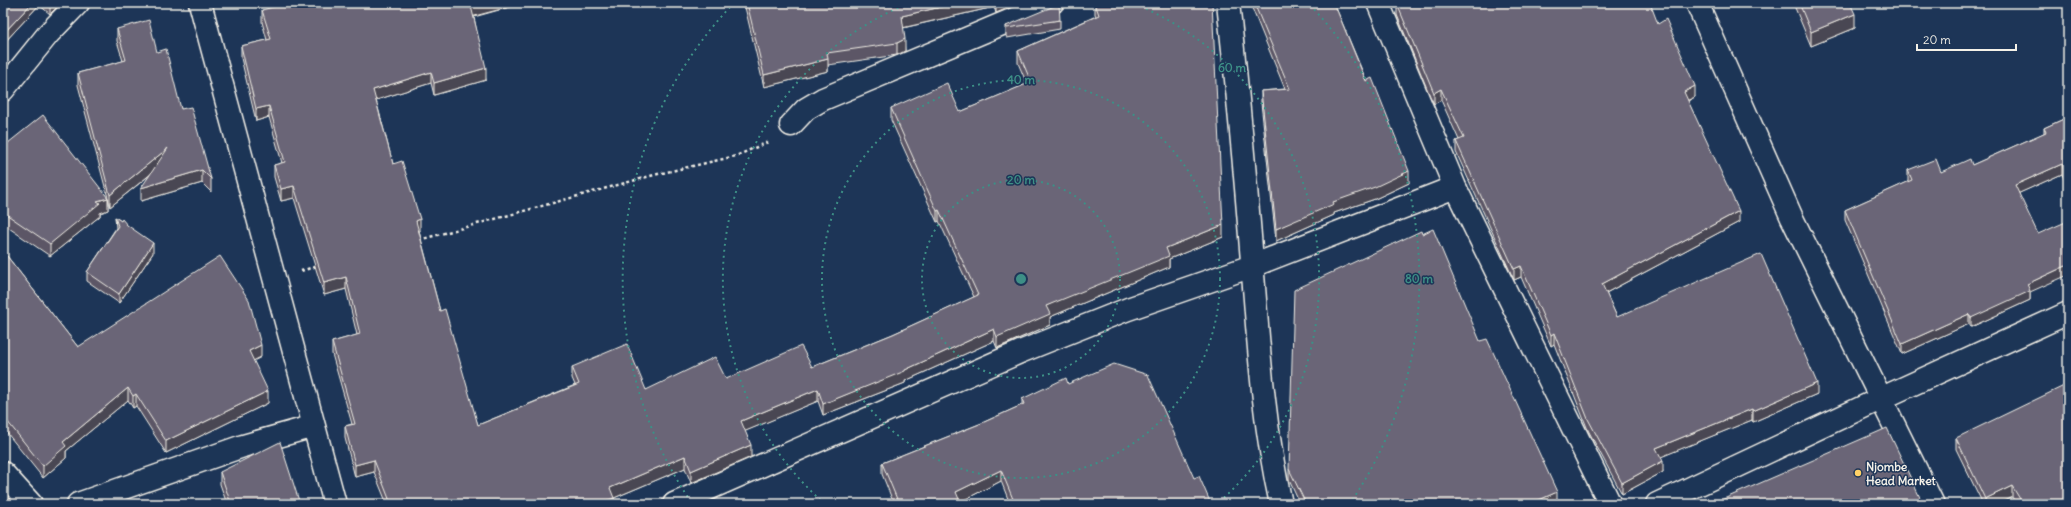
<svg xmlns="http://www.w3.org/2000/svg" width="2071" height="507" font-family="Delius,sans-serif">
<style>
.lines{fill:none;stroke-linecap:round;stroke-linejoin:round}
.minor-casing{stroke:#f4f1e8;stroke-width:25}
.path{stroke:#f4f1e8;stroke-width:2.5;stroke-dasharray:3 3;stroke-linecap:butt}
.minor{stroke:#1d3557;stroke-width:22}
.wall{fill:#5b5766;stroke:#f4f1e8}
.shaded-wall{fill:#4a4753;stroke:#f4f1e8}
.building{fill:#6a6577;stroke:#f4f1e8}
.ring{fill:none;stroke:#3d8f86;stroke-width:2;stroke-dasharray:2 4}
.poi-dot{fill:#ffd166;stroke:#1d3557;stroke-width:1.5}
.labels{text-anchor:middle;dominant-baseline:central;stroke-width:3;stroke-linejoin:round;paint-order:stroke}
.poi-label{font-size:12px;font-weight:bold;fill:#f4f1e8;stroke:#1d3557;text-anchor:start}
.centre{fill:#3d8f86;stroke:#1d3557;stroke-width:2}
.ring-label{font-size:12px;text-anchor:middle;font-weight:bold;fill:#3d8f86;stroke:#1d3557;stroke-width:3;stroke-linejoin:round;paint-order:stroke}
</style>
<rect width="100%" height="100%" fill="#1d3557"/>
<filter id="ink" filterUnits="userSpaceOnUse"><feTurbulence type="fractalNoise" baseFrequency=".025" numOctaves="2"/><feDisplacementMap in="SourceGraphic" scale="8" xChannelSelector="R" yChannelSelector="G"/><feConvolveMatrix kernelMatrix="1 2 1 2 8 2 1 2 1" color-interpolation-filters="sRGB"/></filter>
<g filter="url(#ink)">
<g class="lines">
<defs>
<path id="minor" d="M200,3L335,504
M1228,3C1238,93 1246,183 1253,274C1259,351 1264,428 1281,504
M1378,3L1455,187L1610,504
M1697,3L1792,218L1933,504
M3,90L49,33L78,3
M791,125L806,109L823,99L1052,3
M3,473L31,504
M78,504L243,446L314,426
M674,504L1020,352L1128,309L1252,266L1455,187
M1657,504L1880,399L2068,313"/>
</defs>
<use href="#minor" class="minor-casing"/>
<path class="path" d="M419,240L654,175L736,156L768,142
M301,271L317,266"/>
<use href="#minor" class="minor"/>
</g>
<path class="wall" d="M3,3H61L50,14L39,5L3,44Z
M524,3L474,17L486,80L434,95L431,83L376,100L393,164L420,231H419L440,311L478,425L575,385L572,378V367L646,390L726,379L812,367L893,334L974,297L939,221L937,222L891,120V108L960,112L1027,84L1018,63V51L1096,16L1095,14V3L1223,237L1169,259V267L1050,317V325L997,348L994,341L905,381V383L823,415L818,401L745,431L751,457L691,483L685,468L614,498V504H387L374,472L355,477L345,438V426L352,424L332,354V342L357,335L346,289L324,295L294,198L281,201L274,177V165L282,163L269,117L256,121L241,58V46L267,40L262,22V10Z
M744,3H1020L996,13L994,7L903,28L905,51L897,55L828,65V71L764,87Z
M1252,3H1334L1409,183L1375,199L1334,213V215L1276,241L1261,103V91L1285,89L1252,8Z
M1793,3H1850L1855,28L1811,46Z
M1397,4L1658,24L1695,97L1688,101L1739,222L1606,293L1617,317L1817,394L1753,422L1752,420L1660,457L1663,472L1622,494L1588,430L1554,344L1551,346L1521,277L1514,280L1456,152V141L1459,140L1441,100L1434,104L1430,96L1397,15Z
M1060,20V29L1007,38L1006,36V26Z
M117,29L157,52L211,179V192L202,183L141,201L150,175L110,207L108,198V210L100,213V216L50,256L3,224V147L108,198L78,85V73L123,61L117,41Z
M2068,117V188L2062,174L2019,193L2030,292V300L1971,327L1969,324L1902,354L1845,220V210L1908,182V170L1941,172L1972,165L2044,133V128Z
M115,217L127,225L153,253L119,303L87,281V272L116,228Z
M3,251L78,347L261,357L253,361L268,403L166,453L136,406L133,408L128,400L66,451V458L43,478L3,428Z
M1068,384L1194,478L1211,504H1010L1001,481L960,502L961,504H894L882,474V463L982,423L1022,405V399Z
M1956,438L2068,504H2016L2012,497L1998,504H1983L1956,449Z
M1289,469L1557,503L1555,504H1300L1289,480Z
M220,472L300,504H227L220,484Z"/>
<path class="shaded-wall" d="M32,3H39V5L3,44V34Z
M52,3H61L50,14V5Z
M481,3H524L471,17V6Z
M958,3H994V7L902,28V16Z
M996,3H1020L996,13Z
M1855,14V28L1811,46V32Z
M905,39V51L897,55V43Z
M828,59V71L764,87V75Z
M486,68V80L434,95V83Z
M431,72V83L373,101V90Z
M1695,86V97L1684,102V92Z
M1441,89V100L1434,104V93Z
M269,106V117L256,121V109Z
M168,148V160L110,207V195Z
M2062,164V174L2015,195V185Z
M202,170V183L141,201V188Z
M1409,171V183L1375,199L1334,213V215L1276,241V229L1333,202Z
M294,186V198L281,201V189Z
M108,198V210L100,213V216L50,256V244L97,201Z
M939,210V221L937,222V211Z
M1739,211V222L1602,295V284Z
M420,219V231L416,232V221Z
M1223,225V237L1169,259V267L1050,317V325L997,348V337L1046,306L1166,248Z
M153,243V253L119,303V294Z
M2068,265V275L2030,292V300L1971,327V318L2027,284Z
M1521,266V277L1514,280V269Z
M346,277V289L324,295V283Z
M1969,314V324L1902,354V344Z
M994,329V341L905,381V383L823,415V404L905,370Z
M1554,333V344L1551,346V335Z
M261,345V357L249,363V351Z
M1817,383V394L1753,422V411Z
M128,388V400L66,451V458L43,478V466L63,442Z
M818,389V401L741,433V421Z
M268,391V403L166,453V441Z
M136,394V406L133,408V396Z
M1752,409V420L1656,459V448Z
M751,445V457L691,483V471Z
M685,456V468L614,498V504H598L610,488Z
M374,460V472L355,477V465Z
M1663,461V472L1622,494V483Z
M1001,470V481L956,504V492Z
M2012,486V497L1998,504H1985V499Z
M1557,492V503L1555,504H1530Z"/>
<path class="building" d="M3,3H32L3,34Z
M47,3H52L50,5Z
M288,3H481L471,6L486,68L434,83L431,72L373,90L393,164L402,161L420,219L416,221L440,311L445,309L478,425L579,384L572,367L627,344L646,390L715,357L726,379L801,346L812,367L893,334L978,295L939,210L937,211L891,108L947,83L960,112L1031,82L1018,51L1099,15L1095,3H1212L1223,225L1166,248L1169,256L1046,306L1050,314L997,337L994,329L905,370V371L823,404L818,389L741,421L751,445L691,471L685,456L610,488L614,498L598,504H391L374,460L355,465L345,426L355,424L332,342L360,334L346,277L324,283L294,186L281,189L274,165L285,162L269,106L256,109L241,46L271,39L262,10Z
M747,3H958L902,16L905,39L897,43L827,53L828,59L764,75Z
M1254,3H1334L1366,81L1372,78L1409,171L1375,187L1333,202L1334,204L1276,229L1261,91L1290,89Z
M1400,3H1650L1658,24L1666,19L1695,86L1684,92L1739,211L1602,284L1617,317L1761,254L1817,383L1753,411L1752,409L1656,448L1663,461L1622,483L1588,419L1554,333L1551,335L1521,266L1514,269L1456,141L1464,138L1441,89L1434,93L1397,4Z
M1799,3H1850L1855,14L1811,32Z
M1059,4L1060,20L1007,28L1006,26Z
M149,20L157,52L166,49L181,109L191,107L211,179L202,170L141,188L168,148L110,195L78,73L126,60L117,29Z
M43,115L108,198L97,201L100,203L50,244L3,212V147Z
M2068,117V178L2062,164L2015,185L2038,234L2068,221V265L2027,284L2030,291L1971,318L1969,314L1902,344L1845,210L1912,180L1908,170L1936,159L1941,172L1970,159L1972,165L2046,132L2044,128Z
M115,217L121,221L122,219L127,225L153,243L119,294L87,272L118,226Z
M1433,229L1480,341L1487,339L1557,492L1530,504H1306L1289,469L1294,290L1421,231L1422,234Z
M3,251L78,347L220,256L249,300L261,345L249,351L268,391L166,441L136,394L133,396L128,388L63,442L66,446L43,466L3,416Z
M1114,364L1148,375L1194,478L1199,476L1211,504H1015L1001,470L956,492L961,504H899L882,463L982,423L1024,404L1022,399L1066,378L1068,384Z
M2068,384V504H2023L2012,486L1985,499L1956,438Z
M1887,428L1923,504H1712Z
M280,442L300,504H231L220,472Z
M805,501L807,504H797Z"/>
</g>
<g class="ring">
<circle cx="1021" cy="279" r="99"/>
<circle cx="1021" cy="279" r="199"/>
<path d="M825 504A298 298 0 0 1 907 4M1135 4A298 298 0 0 1 1217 504"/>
<path d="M691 502A398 398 0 0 1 732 5M1310 5A398 398 0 0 1 1351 502"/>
</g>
<circle class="poi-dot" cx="1858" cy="473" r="4"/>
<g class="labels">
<g class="poi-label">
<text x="1866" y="466">Njombe<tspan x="1866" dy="14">Head Market</tspan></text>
</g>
</g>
<circle cx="1021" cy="279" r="6" class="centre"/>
<g class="ring-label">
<text x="1232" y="72">60 m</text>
<text x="1021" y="84">40 m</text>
<text x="1021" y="184">20 m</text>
<text x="1419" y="283">80 m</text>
</g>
<rect width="2071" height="507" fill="none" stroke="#1d3557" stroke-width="16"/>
<rect x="8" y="8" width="2055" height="491" fill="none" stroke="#f4f1e8" stroke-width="1.5" filter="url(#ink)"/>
<path d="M1917 44v6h99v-6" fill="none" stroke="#f4f1e8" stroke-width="2"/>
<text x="1923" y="44" font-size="12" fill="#f4f1e8" stroke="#1d3557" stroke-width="3" paint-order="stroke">20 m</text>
</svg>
